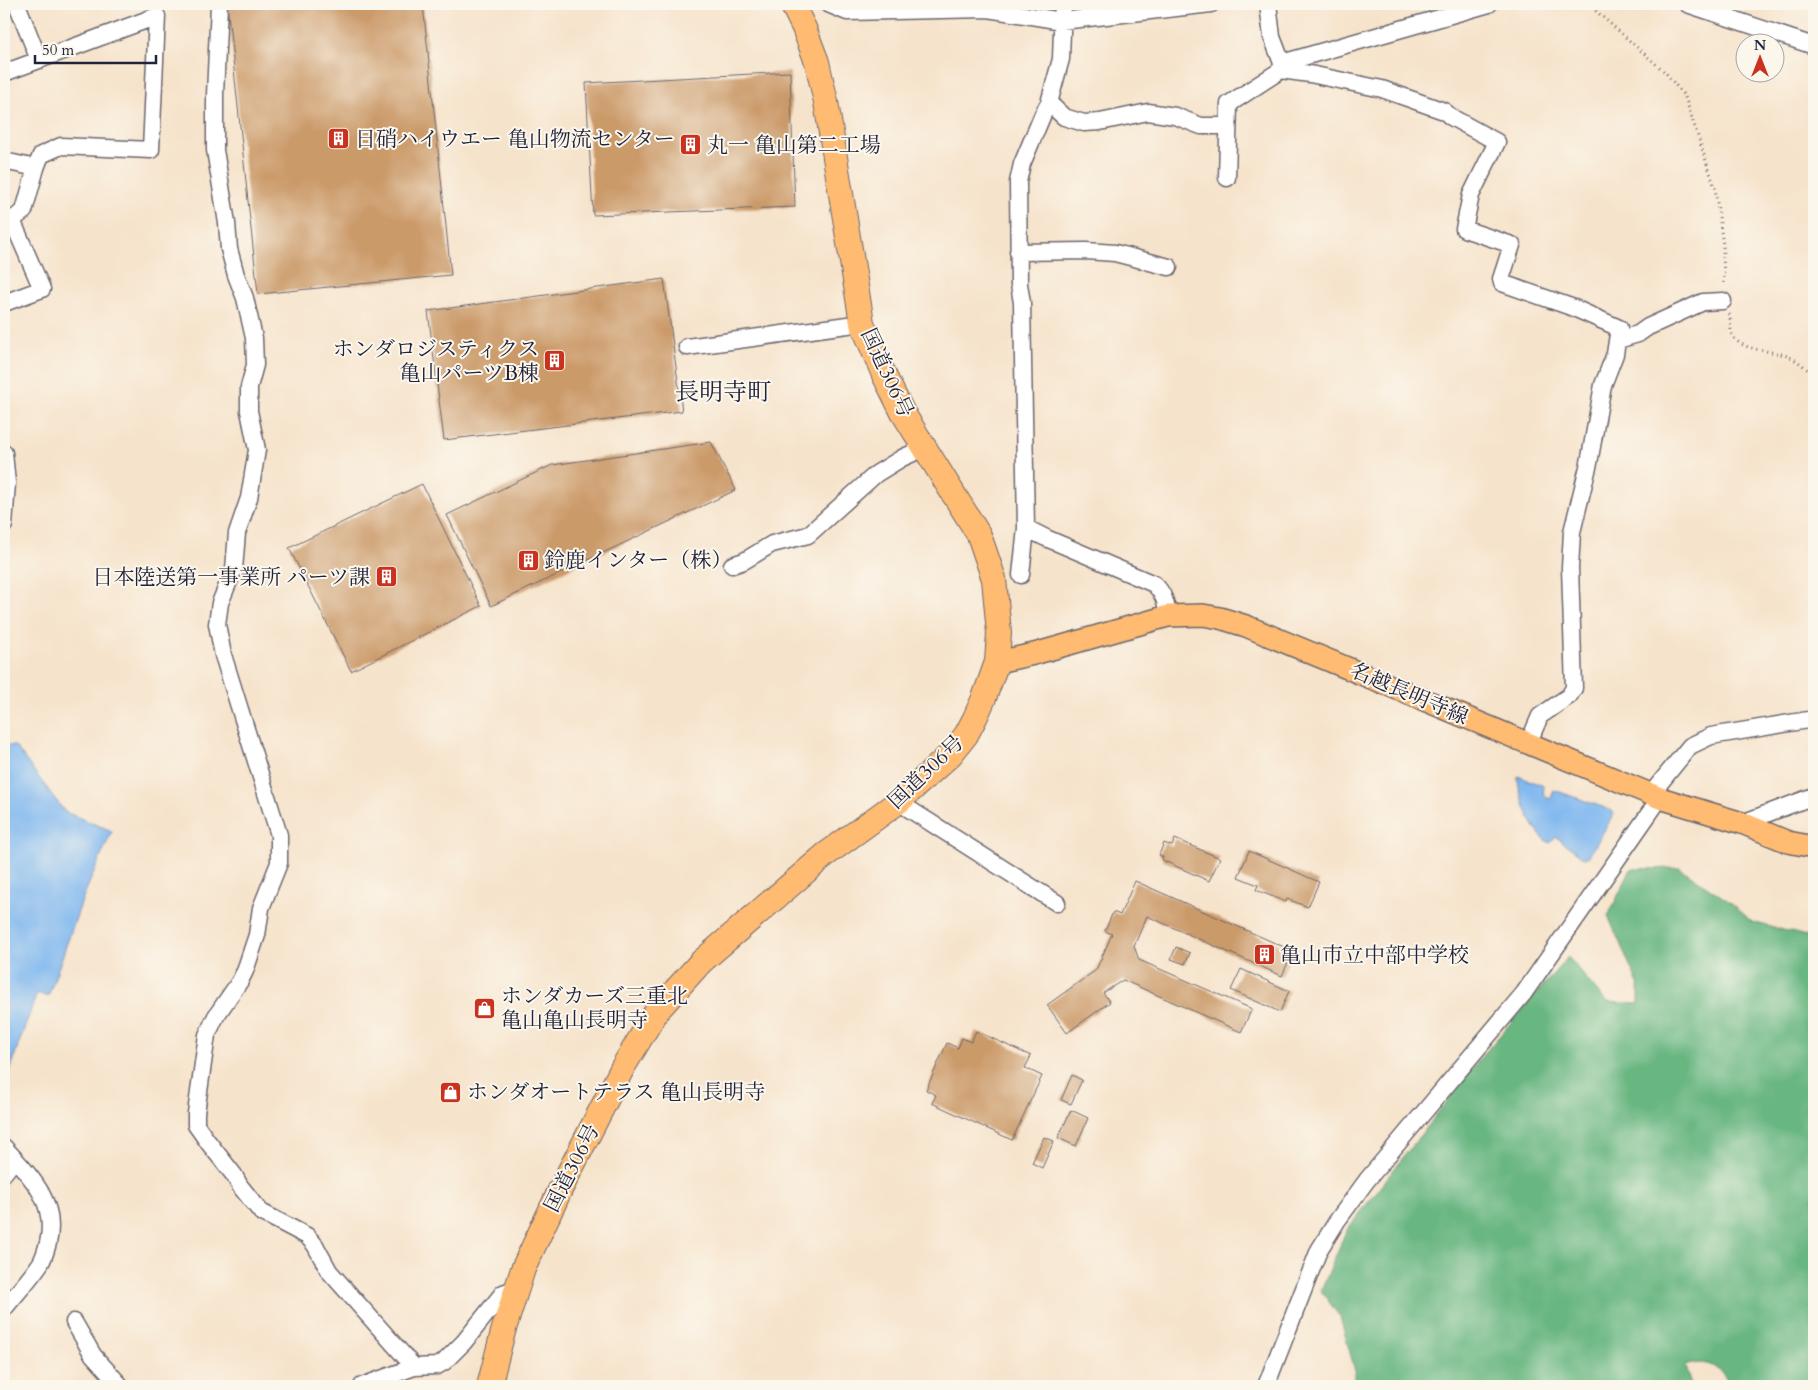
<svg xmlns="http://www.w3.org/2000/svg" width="1818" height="1390" font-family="Cardo,'Noto Serif JP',serif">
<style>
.forest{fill:#68b680;stroke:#456c5e}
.water{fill:#7fb7ef;stroke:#506c95}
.building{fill:#cb9a69}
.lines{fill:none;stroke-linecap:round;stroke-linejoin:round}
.minor-casing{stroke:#6c666d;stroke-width:19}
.major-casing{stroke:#6c666d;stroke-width:24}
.highway-casing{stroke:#6c666d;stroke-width:26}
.path{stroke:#6c666d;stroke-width:3;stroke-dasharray:1 4;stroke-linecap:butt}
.minor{stroke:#fff;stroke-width:16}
.major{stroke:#ffbb71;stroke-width:21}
.highway{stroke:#ffbb71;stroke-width:24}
.labels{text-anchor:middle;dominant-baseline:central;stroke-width:4;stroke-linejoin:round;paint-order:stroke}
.poi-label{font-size:21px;fill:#22223b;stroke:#fbf7ec;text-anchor:start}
.street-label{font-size:21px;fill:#22223b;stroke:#fbf7ec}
.quarter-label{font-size:24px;fill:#22223b;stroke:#fbf7ec}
</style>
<rect width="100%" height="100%" fill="#fbf7ec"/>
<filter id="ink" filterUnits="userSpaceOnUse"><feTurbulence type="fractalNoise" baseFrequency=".02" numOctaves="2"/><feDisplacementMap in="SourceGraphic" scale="10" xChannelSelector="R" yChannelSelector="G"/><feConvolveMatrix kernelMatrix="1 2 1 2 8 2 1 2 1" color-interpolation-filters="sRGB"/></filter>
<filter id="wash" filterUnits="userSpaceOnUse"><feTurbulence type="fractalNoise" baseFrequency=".0096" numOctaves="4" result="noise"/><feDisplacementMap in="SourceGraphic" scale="20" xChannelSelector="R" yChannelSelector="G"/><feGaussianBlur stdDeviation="1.12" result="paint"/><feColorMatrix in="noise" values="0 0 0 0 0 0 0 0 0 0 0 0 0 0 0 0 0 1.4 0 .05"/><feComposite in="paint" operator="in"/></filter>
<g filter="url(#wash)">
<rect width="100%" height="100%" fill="#f6e3cb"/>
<path class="forest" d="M1680,868L1733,904L1752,922L1814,938V1386H1732C1718,1368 1710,1358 1686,1366L1691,1386H1355V1371L1340,1317L1321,1291L1346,1231L1482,1056L1568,957L1606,1002L1639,1004V986L1608,916L1631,869Z"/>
<path class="water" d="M4,745L15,746L65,812L112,831L84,895L48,997L37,993L4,1085Z
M1518,776L1544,786L1543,795L1550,799L1554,790L1611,810L1614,814L1589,856L1584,858L1556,837L1550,843C1534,837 1517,792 1518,776Z"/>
<g id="blocks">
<path class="building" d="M227,4H423L451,275L258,294Z
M790,72L795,207L593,215L586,83Z
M664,279L682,411L444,440L428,311Z
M711,442L736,490L491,606L447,515L552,465Z
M422,484L481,606L351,671L289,548Z
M1175,839L1220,858L1209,881L1162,860L1163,857L1159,855L1164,843L1172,846Z
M1249,851L1319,882L1308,907L1287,899L1286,902L1256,890L1258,885L1238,877Z
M1135,881L1293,951L1282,976L1147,916L1134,946L1139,960L1252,1009L1241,1032L1123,980L1103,993L1110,1002L1067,1033L1047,1005L1096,970L1112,934L1105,931L1113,912L1120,915Z
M1176,947L1190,953L1185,964L1171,959Z
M1241,969L1289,991L1280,1012L1231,990Z
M976,1031L1031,1056L1025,1068L1042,1076L1012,1140L932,1103L936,1095L926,1090L947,1043L958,1048L962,1038L971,1042Z
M1072,1075L1082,1080L1071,1104L1061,1100Z
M1071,1110L1088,1118L1076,1146L1058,1138Z
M1044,1137L1054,1141L1042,1168L1032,1163Z"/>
</g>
</g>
<g filter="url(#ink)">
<use href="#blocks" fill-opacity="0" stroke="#6c666d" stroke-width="1"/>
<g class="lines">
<defs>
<path id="minor" d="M17,4L39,60
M219,4L215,95V150L227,223L229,249L236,275L245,298L254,338L255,365L249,387V411L257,450L249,498L237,533L234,569L220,603L217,624L223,655L279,835V863L261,908L257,935L245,971L240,981L216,1016L207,1035L196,1113V1125L208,1142L234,1175L240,1186L261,1212L307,1236L315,1245L329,1271L414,1367L437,1366L444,1362L464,1342L503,1293L517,1288
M828,4L847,12L988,9L1062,21L1211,4
M1268,4L1272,37L1282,63L1281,70L1310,74L1382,89L1444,111L1451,117L1497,142L1471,195L1464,229L1512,245L1501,279L1502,283L1574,308L1619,328L1615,354L1603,385L1589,463L1572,532L1570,568L1574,688L1569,696L1540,716L1528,744
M1687,4L1814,46
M1282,63L1489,4
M4,73L157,16L151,150L61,146L41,155L36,168
M1049,103L1064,117L1084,123L1100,122L1148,112L1175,116L1201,126H1228
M4,161L36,168L24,211L12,220L42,289L4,303
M1227,178L1229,104L1281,70
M1018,252L1086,251L1115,253L1169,267
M1618,340L1638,334L1648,327L1703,302L1723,301
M687,347L862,323
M4,453L7,483L4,525
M1026,528L1046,538L1154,584C1164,593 1166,603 1168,616
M732,565L744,561L772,544L808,535L876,474L902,458L924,448
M1021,575L1026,528L1022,303L1019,284L1018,182L1022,164L1043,114L1049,103L1061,59L1063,4
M1651,794L1690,746L1711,736L1814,719
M898,802L1057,903
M1742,823L1814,796
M4,1147C29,1175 58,1201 48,1243C46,1250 44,1258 40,1264C29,1280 16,1294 4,1309
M4,1173L15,1159
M74,1322L93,1355L121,1386
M362,1386L414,1367
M1266,1386L1319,1250L1337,1221L1367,1180L1524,993L1660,798"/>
<path id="major" d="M997,662L1034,654L1168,616L1203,615L1220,618L1246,626L1660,798L1742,823L1788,842L1814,847"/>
<path id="highway" d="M489,1386L503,1332L523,1269L562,1186L623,1067L656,1012L701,962L825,855L898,802L951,754L966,735L975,718L984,698L997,662L999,633L994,579L979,535L903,413L884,375L862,323L826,102L817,62L804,28L792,4"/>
</defs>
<use href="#minor" class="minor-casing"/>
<use href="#major" class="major-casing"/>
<use href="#highway" class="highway-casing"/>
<path class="path" d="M1588,4L1666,73L1685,97L1715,188L1723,245L1724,286
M1729,314C1732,321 1729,330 1733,336C1741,351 1772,350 1787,356C1798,360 1806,368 1814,376"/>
<use href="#minor" class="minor"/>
<use href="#major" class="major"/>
<use href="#highway" class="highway"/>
</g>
</g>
<defs>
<symbol id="building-square" viewBox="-11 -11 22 22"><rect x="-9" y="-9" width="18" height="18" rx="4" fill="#c8321e" stroke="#fbf7ec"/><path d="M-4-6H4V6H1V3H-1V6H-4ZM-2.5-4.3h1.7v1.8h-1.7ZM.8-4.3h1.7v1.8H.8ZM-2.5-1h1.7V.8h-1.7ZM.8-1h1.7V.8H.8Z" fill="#fff"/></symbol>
<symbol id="shop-square" viewBox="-11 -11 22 22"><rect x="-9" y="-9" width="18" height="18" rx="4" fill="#c8321e" stroke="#fbf7ec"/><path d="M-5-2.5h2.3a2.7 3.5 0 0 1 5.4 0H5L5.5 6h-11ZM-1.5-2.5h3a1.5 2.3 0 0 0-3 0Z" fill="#fff"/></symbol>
</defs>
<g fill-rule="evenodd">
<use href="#building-square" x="326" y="126" width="25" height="25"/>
<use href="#building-square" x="678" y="132" width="25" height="25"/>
<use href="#building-square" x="542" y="348" width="25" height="25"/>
<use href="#building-square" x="516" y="548" width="25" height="25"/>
<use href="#building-square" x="374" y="564" width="25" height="25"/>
<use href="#building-square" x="1252" y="942" width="25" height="25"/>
<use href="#shop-square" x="472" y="996" width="25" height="25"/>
<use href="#shop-square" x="438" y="1080" width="25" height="25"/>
</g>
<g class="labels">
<g class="poi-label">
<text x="355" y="139">日硝ハイウエー 亀山物流センター</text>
<text x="707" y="145">丸一 亀山第二工場</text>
<text x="539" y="349" text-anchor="end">ホンダロジスティクス<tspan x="539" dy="24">亀山パーツB棟</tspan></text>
<text x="544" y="560">鈴鹿インター（株）</text>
<text x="370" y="577" text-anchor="end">日本陸送第一事業所 パーツ課</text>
<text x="1280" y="955">亀山市立中部中学校</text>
<text x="501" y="996">ホンダカーズ三重北<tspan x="501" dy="24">亀山亀山長明寺</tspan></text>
<text x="467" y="1092">ホンダオートテラス 亀山長明寺</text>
</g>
<g class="street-label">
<text transform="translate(887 373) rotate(65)">国道306号</text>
<text transform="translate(1409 694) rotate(23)">名越長明寺線</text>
<text transform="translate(926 772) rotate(-44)">国道306号</text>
<text transform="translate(572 1168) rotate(-63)">国道306号</text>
</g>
<g class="quarter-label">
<text x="723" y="392">長明寺町</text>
</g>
</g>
<rect width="1818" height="1390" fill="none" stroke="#fbf7ec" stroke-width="20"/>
<g transform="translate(1760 58)"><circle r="24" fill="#fbf7ec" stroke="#a4a2a5"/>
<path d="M0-4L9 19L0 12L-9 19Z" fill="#c8321e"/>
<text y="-8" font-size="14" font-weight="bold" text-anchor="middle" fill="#22223b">N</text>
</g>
<path d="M35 55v8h121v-8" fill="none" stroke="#22223b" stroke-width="2.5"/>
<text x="42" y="55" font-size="15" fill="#22223b" stroke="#fbf7ec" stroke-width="4" paint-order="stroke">50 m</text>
</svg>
